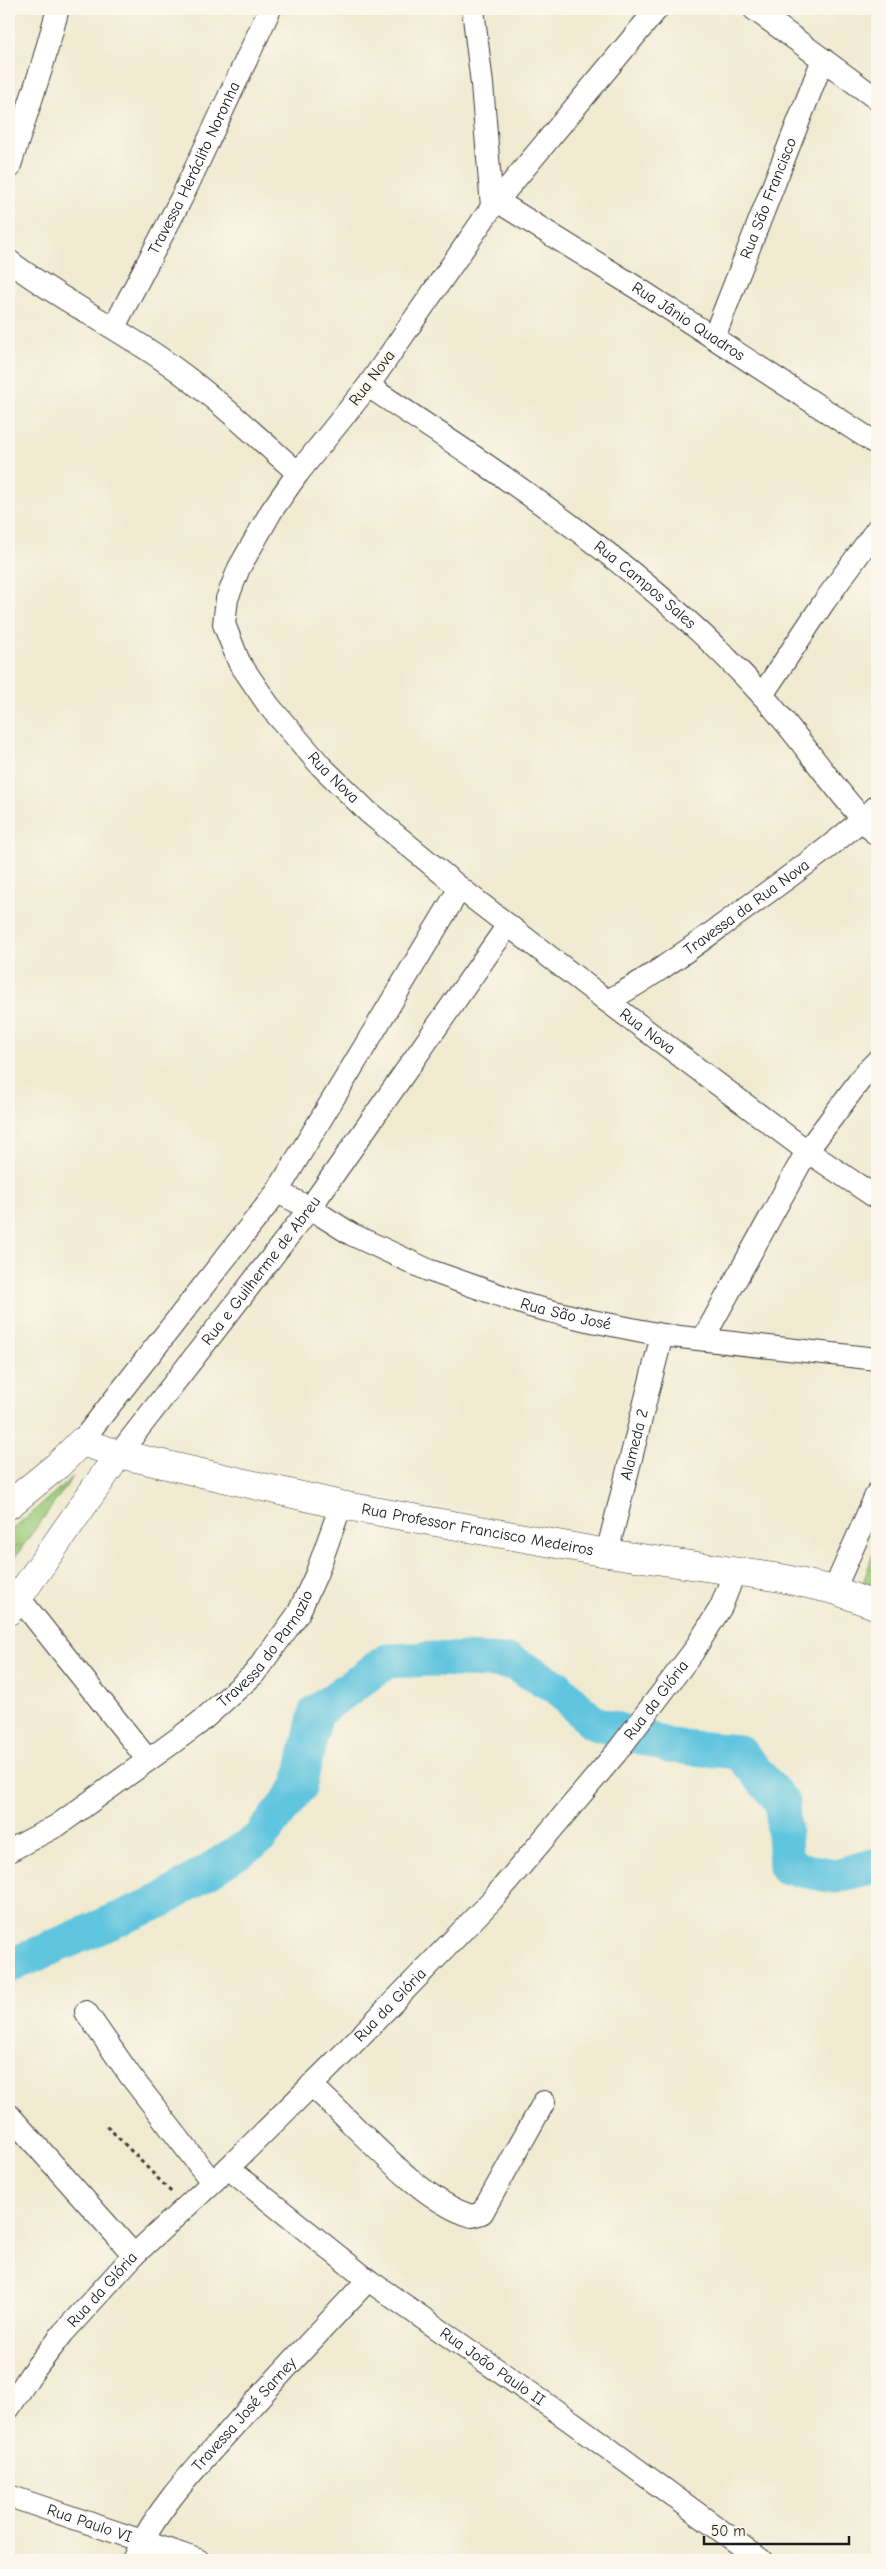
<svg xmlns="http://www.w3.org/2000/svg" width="886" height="2569" font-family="'Comic Neue',sans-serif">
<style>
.park{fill:url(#park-crowns);stroke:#5d744c}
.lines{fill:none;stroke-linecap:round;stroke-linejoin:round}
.river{stroke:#60c5de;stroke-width:35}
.street-casing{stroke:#3c3b37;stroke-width:24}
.secondary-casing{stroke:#3c3b37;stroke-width:29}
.path{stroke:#3c3b37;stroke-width:3;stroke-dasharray:4 4;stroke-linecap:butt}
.street{stroke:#fff;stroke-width:22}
.secondary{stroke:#fff;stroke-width:28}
.labels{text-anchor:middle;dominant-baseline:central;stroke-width:4.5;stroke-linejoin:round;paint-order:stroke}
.street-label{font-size:16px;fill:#1c1c1c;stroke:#fbf7ec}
</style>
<defs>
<pattern id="park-crowns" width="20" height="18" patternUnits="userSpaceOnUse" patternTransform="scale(1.25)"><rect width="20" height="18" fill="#9ecd7b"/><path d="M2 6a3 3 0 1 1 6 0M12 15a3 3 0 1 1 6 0" fill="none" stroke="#88af6a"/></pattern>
</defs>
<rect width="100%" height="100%" fill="#fbf7ec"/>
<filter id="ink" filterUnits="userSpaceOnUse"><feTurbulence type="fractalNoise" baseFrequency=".02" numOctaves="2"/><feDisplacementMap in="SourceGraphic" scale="10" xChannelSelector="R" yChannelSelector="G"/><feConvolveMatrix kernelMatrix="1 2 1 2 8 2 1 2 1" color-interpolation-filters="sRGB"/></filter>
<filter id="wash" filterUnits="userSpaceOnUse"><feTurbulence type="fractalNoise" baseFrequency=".0096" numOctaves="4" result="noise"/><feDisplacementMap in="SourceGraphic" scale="20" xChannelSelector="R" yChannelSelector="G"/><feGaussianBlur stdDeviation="1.12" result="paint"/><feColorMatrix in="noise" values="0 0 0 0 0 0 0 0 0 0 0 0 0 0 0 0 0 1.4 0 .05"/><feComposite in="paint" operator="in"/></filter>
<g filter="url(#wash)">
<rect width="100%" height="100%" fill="#f0ead0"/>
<path class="park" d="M73,1477L9,1565V1532Z
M877,1541V1597L861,1589Z"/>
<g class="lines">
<path class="river" d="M9,1966L163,1900L260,1838L299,1787L316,1712L387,1661L436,1659L511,1662L557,1687L592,1722L669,1746L739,1752L782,1802L786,1867L835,1876L877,1865"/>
</g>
</g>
<g filter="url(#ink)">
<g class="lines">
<defs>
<g id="street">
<path d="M473,9L482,84L492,207"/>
<path id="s1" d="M657,9L492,207L368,386L298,473L272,510L239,568L227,599L224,624L239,662L269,706L321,766L368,812L460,888L607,1001L807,1151L877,1198"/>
<path d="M754,9L877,99"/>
<path d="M9,168L42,66L58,9"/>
<path id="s2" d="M497,201L637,288L877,444"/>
<path d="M9,261C57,298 113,325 163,360C212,394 254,434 298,473"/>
<path id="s3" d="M114,327L182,197L270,9"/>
<path id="s4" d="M714,337L823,59"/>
<path id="s5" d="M368,386C507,478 650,571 762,695C803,740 835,792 877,835"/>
<path d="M762,695L824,602L877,529"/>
<path id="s6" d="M607,1001C653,977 696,944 738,914C785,879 834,846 877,806"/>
<path id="s7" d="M277,1192L310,1208L351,1234L428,1270L530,1306L587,1320L662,1335L877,1359"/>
<path d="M703,1339L807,1151L866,1072L877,1061"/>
<path d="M81,1442L277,1192L460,888"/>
<path id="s8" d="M119,1454L310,1208L508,925"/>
<path id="s9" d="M607,1553L662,1335"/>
<path d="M834,1590L877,1493"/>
<path d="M19,1598L148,1760"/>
<path id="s10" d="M9,1851L58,1825L172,1743L198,1724L254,1674L298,1614L316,1575L341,1505"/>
<path d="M86,2012L129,2074L212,2182"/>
<path d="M311,2085C354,2122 419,2202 472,2216L482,2213L544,2102"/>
<path d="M9,2115L134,2255"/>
<path id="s11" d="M228,2168L368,2280L572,2422L761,2560"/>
<path id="s12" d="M9,2408L31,2374L63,2333L134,2255L228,2168L342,2055L492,1900L616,1753L693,1652L721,1607L735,1571"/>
<path id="s13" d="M9,2496L198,2560"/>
<path id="s14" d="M133,2560C155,2510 195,2469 231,2429C276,2378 322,2329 368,2280"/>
</g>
<g id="secondary">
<path id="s15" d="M9,1505L58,1465L81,1442L119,1454L341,1505L607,1553L781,1578L834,1590L877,1606"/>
<path d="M9,1611L119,1454"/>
</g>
</defs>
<use href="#street" class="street-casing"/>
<use href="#secondary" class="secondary-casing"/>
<path class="path" d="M107,2126L172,2193"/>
<use href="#street" class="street"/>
<use href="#secondary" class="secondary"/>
</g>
</g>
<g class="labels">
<g class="street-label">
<text stroke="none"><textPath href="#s3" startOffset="178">Travessa Heráclito Noronha</textPath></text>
<text stroke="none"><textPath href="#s4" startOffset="149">Rua São Francisco</textPath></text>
<text stroke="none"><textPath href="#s2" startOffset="226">Rua Jânio Quadros</textPath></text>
<text transform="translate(372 378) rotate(-53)">Rua Nova</text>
<text stroke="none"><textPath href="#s5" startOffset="341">Rua Campos Sales</textPath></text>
<text stroke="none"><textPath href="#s1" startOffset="948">Rua Nova</textPath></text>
<text stroke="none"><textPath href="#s6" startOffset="168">Travessa da Rua Nova</textPath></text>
<text stroke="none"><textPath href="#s1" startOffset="1352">Rua Nova</textPath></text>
<text stroke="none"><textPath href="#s8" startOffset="232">Rua e Guilherme de Abreu</textPath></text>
<text stroke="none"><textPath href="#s7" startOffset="315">Rua São José</textPath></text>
<text stroke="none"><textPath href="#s9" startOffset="112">Alameda 2</textPath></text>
<text stroke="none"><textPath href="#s15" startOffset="502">Rua Professor Francisco Medeiros</textPath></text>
<text stroke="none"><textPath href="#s10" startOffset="330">Travessa do Parnazio</textPath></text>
<text stroke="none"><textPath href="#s12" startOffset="961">Rua da Glória</textPath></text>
<text stroke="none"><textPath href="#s12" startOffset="556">Rua da Glória</textPath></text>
<text stroke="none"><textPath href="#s12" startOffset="151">Rua da Glória</textPath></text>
<text stroke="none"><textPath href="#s11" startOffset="331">Rua João Paulo II</textPath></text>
<text stroke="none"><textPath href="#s14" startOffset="184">Travessa José Sarney</textPath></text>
<text stroke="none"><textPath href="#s13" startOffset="85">Rua Paulo VI</textPath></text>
</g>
</g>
<rect width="886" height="2569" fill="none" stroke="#fbf7ec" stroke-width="30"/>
<path d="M704 2536v8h145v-8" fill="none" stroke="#1c1c1c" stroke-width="2.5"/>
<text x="711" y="2536" font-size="15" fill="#1c1c1c" stroke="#fbf7ec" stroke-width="4" paint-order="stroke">50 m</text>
</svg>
